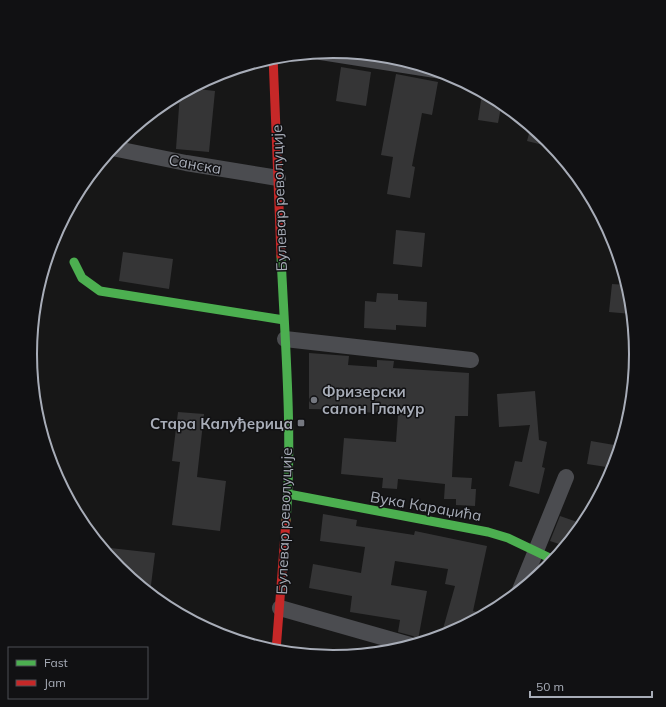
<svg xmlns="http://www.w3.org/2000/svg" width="666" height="707" font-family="Mulish,sans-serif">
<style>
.building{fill:#353536}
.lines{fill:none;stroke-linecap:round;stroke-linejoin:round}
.street{stroke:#4b4c50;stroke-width:16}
.fast{stroke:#4caf50;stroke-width:9}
.jam{stroke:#c62828;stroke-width:9}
.poi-dot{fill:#757880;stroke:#111113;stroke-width:1.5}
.labels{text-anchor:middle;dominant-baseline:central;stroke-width:3;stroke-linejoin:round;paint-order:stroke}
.street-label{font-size:15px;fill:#a8adb8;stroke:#111113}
.poi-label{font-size:15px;font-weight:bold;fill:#a8adb8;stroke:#111113;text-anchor:start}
.rim{fill:none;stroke:#a8adb8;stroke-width:2}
</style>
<rect width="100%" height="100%" fill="#171717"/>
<path class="building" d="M341,67L371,72L366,106L336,101Z
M396,74L438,82L432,115L422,113L412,166L415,167L410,198L387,194L393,157L381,155Z
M189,88L215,91L209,152L176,149L180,93Z
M482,94L490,96L502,102L498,123L478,120Z
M531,126L547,139L555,148L527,141Z
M396,230L425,233L422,267L393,264Z
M123,252L173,259L169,289L119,281Z
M612,284L627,285L632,314L609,312Z
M377,293L398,294V300L427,302L426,327L396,325V330L364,328L365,301L376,302Z
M309,353L349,356L348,365L377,367V360L394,361L393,368L469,373L468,416H455L452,477L472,478L471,489H476L475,506L456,505V499H444L445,484L398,479L397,489L382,488L383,478L341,474L344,438L396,442L398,414L360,412V410L309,409Z
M535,391L539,440L547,442L542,467L545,468L539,494L509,486L515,461L522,462L530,425L499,427L497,394Z
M178,412L204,414L197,477L226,481L220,531L172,525L180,462L172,461Z
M591,441L620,446L613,468L587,464Z
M323,514L357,520L356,526L414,535L415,531L487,546L473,611L485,614L441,636L455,586L445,584L448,569L395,561L391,585L427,591L418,640L413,636L398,632L400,620L350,612L352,596L309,588L313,564L361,573L365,547L320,541Z
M560,516L583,524L568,543L563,541L562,545L550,541Z
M101,547L155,553L150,593L119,568Z"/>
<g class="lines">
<path class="street" d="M321,52L442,71
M112,148L186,163L278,178
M285,339L471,360
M520,590L566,477
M280,608L410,645"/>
<path class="fast" d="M281,256C285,344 293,433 286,521
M74,262L82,278L100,291L284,320
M288,494L488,532L508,538L554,560"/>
<path class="jam" d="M273,56L281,256
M276,651L286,521"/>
</g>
<g class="poi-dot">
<circle cx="314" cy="400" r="4"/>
<rect x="297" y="419" width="8" height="8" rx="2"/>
</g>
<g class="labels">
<g class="street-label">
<text transform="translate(195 164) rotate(10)">Санска</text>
<text transform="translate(279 198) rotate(-92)">Булевар револуције</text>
<text transform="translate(426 506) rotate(10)">Вука Караџића</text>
<text transform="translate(284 521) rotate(-88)">Булевар револуције</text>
</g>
<g class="poi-label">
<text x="322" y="391">Фризерски<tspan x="322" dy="17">салон Гламур</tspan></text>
<text x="293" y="423" text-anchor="end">Стара Калуђерица</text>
</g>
</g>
<path d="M0 0H666V707H0ZM37 354a296 296 0 1 1 592 0a296 296 0 1 1-592 0Z" fill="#111113" fill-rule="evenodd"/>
<path class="rim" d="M37 354a296 296 0 1 1 592 0a296 296 0 1 1-592 0Z"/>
<rect x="8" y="647" width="140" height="52" fill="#111113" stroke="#4d4f55"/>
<rect x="16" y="660" width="20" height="6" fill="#4caf50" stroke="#4d4f55"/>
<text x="44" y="667" font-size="12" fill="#a8adb8">Fast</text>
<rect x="16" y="680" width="20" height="6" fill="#c62828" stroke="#4d4f55"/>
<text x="44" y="687" font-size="12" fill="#a8adb8">Jam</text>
<path d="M530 691v6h122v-6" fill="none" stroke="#a8adb8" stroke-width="2"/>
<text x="536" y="691" font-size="12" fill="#a8adb8" stroke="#111113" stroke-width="3" paint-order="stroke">50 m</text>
</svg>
